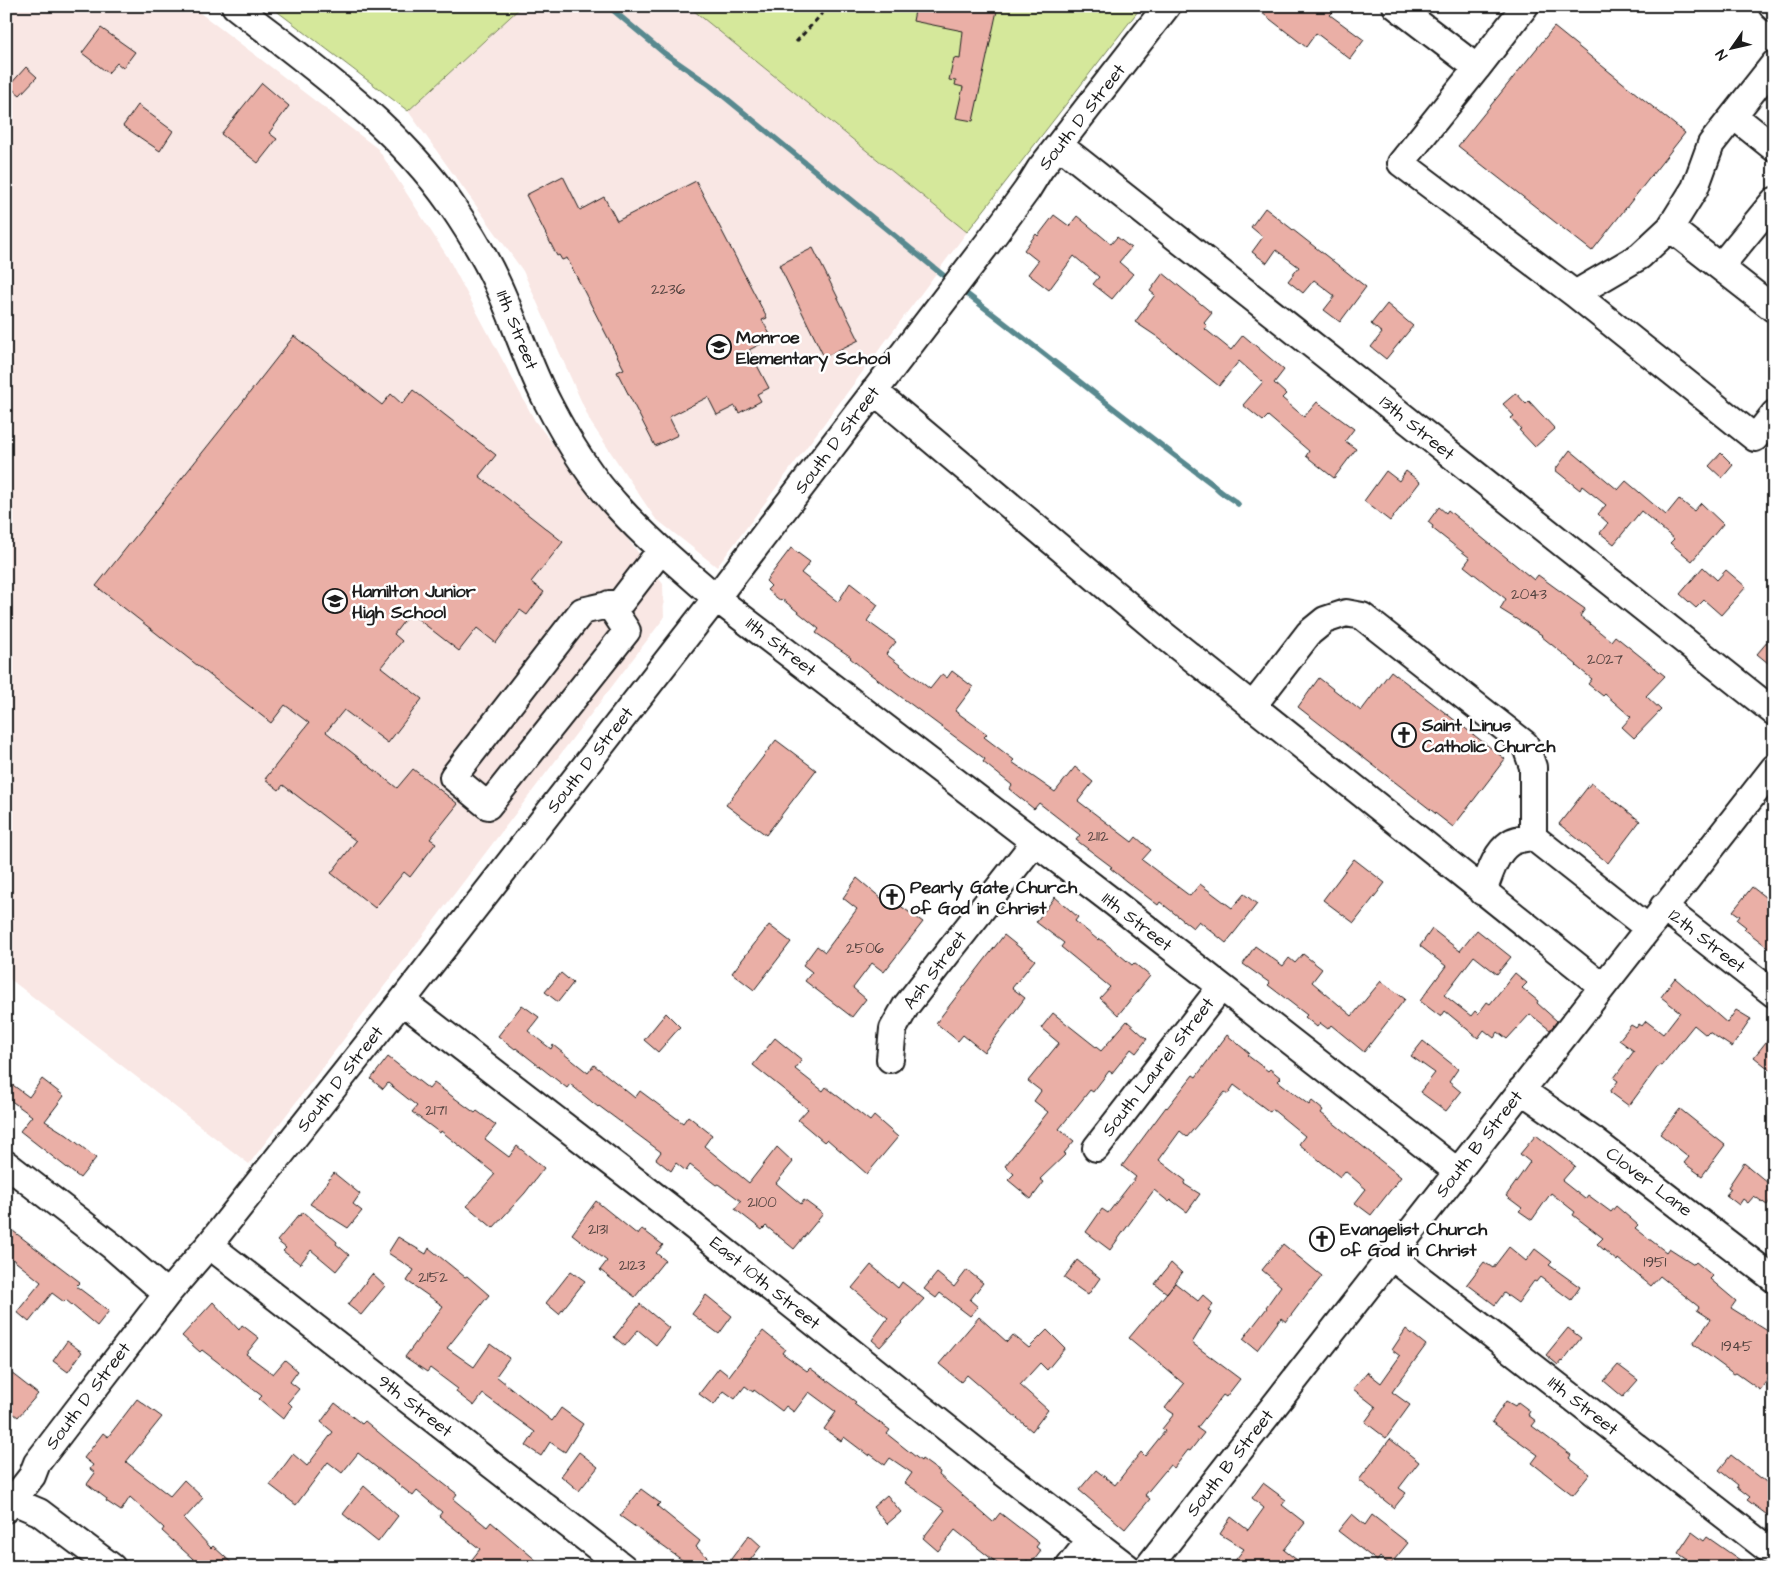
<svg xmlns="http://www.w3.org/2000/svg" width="1780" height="1573" font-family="'Architects Daughter',sans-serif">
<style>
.built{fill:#f9e7e4}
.green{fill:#d5e89b;stroke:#78825c}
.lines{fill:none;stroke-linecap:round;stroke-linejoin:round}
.stream{stroke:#59898f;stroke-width:5.5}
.building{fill:#eaafa6;stroke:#1c1c1c}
.minor-casing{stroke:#1c1c1c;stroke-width:30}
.path{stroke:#1c1c1c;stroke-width:3;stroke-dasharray:5 4;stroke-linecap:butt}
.minor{stroke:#fff;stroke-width:26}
.labels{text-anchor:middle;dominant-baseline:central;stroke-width:5;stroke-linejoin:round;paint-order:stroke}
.number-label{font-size:15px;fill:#50413e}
.street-label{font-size:18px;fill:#1c1c1c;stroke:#fff}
.poi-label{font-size:18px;font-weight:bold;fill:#1c1c1c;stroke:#fff;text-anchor:start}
</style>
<rect width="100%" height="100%" fill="#fff"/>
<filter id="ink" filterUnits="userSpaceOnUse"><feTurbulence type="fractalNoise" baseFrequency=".02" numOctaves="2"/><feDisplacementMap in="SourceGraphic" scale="10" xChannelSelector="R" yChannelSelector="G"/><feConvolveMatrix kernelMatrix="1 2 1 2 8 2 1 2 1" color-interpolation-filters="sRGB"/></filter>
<g filter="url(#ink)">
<path class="built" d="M6,6H191L378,149L447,256L535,421L663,584L664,618L249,1164L6,976Z
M522,6H688L967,232L717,567L655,518L591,423L523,271L408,111Z"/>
<path class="green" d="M270,6H522L408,111Z
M688,6H1142L967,232Z"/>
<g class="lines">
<path class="stream" d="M608,6L664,53L710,85L944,276
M960,289C1046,354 1129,422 1215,486C1221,494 1230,497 1238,504"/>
</g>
<path class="building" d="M916,6H998L973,121L956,118L963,87L955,85L956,81L949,80L954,58L960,59L963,31L913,21Z
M1253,6H1325L1333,12L1330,15L1364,40L1350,59L1316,33L1306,47Z
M1554,27L1685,133L1592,251L1458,146Z
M101,28L135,52L123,68L117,63L108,73L82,53Z
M26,67L37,77L20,95L9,86Z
M262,83L289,106L269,133L277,139L258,163L221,134Z
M138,105L173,131L160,151L123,126Z
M563,176L580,210L604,197L617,221L696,181L767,318L762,320L772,338L749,350L769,388L757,394L761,401L739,413L735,406L717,415L708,397L669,417L678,435L655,446L617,372L624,369L567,258L562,260L559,255L557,256L526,195Z
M1265,208L1366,287L1340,322L1324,310L1335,296L1314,280L1303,293L1288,281L1299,267L1276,250L1267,263L1252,252L1263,237L1251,227Z
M1054,215L1069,226L1077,216L1111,244L1117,237L1131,248L1119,262L1133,274L1112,299L1093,284L1099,277L1074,256L1049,290L1028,274L1038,261L1024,250L1036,234L1038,236Z
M813,248L859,340L824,357L779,265Z
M1163,273L1212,313L1204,323L1207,326L1205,329L1231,350L1243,335L1284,370L1274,383L1286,394L1282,398L1304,417L1317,402L1354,429L1345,441L1356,449L1334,478L1306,456L1309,451L1268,416L1263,421L1243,405L1263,382L1239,361L1219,386L1156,336L1135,322L1155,295L1150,291Z
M1387,304L1413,326L1386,359L1371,347L1382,333L1371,324Z
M294,336L382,405L391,394L402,404L413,390L496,455L479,476L563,542L531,582L544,592L527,615L520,610L496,643L477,628L459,651L410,613L394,634L402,641L381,667L422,699L388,743L344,710L326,732L397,788L413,769L458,804L430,839L436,843L410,877L404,872L375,908L331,873L356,841L283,785L279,790L265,779L309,723L285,705L271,723L96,586L222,428Z
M1516,393L1526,404L1529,401L1555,429L1535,447L1519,430L1521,429L1511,418L1514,416L1503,404Z
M1570,450L1618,490L1626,481L1666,515L1679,499L1694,511L1701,503L1723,524L1692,561L1670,543L1674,539L1641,511L1614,544L1600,533L1608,523L1598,514L1606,505L1582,486L1580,490L1555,470Z
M1721,453L1733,465L1722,478L1709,466Z
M1386,471L1399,481L1406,471L1420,482L1390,521L1364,501Z
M1439,507L1446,513L1448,510L1534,580L1538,575L1575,602L1585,609L1580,616L1611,641L1615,636L1665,676L1646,696L1661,710L1634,738L1622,727L1631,717L1605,694L1603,696L1588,684L1592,679L1576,666L1577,665L1541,636L1542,635L1500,609L1506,599L1464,566L1470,558L1432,528L1433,526L1428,522Z
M791,548L810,562L801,573L838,602L850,583L878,605L867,621L896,642L886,654L930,689L942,674L947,678L952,671L973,687L955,711L987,734L984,737L1014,760L1012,762L1055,792L1075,767L1093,782L1078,801L1132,842L1136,837L1151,850L1142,860L1190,896L1200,884L1232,908L1244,894L1257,904L1226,943L1199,921L1193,928L1160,902L1158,905L1126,881L1110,868L1112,867L1076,840L1080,835L1039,803L1034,809L1009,789L1012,785L983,762L985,759L866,671L850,658L851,657L816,633L819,629L782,599L781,601L767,590L771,586L766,581Z
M1703,567L1717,580L1726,570L1746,587L1721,615L1704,600L1696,608L1680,594Z
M1774,634V668L1757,654Z
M1391,671L1505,759L1453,827L1298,707L1319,678L1361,711Z
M776,740L816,770L766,835L726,805Z
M1591,783L1640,821L1608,863L1559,824Z
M1354,859L1385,883L1354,923L1323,900Z
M857,878L882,899L885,895L923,922L884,972L872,963L853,988L866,999L852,1017L805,981L812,972L803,965L817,946L825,952L857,909L843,898Z
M1752,887L1774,904V952L1744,929L1746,927L1737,920L1740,916L1733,911Z
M1055,897L1078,917L1075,921L1098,940L1099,938L1132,965L1134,963L1150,976L1118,1015L1100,998L1110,987L1061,947L1064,943L1036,922Z
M769,925L791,942L754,990L732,973Z
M1432,929L1460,951L1477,930L1511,957L1497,974L1474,956L1444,995L1471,1016L1475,1011L1478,1014L1487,1002L1490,1004L1515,973L1527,983L1522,988L1538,1001L1537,1003L1557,1021L1550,1030L1530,1014L1507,1039L1498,1032L1494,1038L1484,1030L1478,1038L1445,1011L1441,1017L1420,1001L1446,966L1420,946Z
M1004,935L1035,960L1012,988L1025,998L984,1052L963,1035L958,1041L936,1023Z
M1255,946L1283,966L1289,958L1295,963L1303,954L1322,969L1312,982L1352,1016L1381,981L1405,999L1364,1052L1331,1025L1328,1029L1320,1023L1317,1027L1305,1017L1307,1015L1268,985L1270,983L1243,964Z
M561,973L573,983L558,1002L545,992Z
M1675,978L1727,1023L1736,1010L1751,1019L1732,1047L1709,1032L1706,1035L1694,1025L1661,1066L1659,1065L1629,1106L1610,1092L1618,1081L1614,1078L1634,1051L1619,1040L1631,1025L1636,1028L1639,1024L1642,1026L1646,1021L1663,1034L1680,1012L1661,997Z
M522,1005L539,1017L528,1031L551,1049L553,1045L588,1073L594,1065L635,1098L640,1091L683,1123L688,1116L712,1135L704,1146L749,1183L777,1147L793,1162L776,1183L801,1204L804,1200L823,1214L794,1249L766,1226L762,1230L735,1209L741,1201L718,1184L716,1185L690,1165L686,1171L676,1163L671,1171L656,1159L661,1152L599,1106L598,1107L570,1084L567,1088L516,1048L515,1049L498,1036Z
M666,1013L680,1027L658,1052L644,1040Z
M1053,1013L1101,1051L1127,1021L1147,1039L1136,1053L1131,1049L1112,1073L1109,1071L1093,1092L1090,1090L1059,1129L1074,1141L1064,1153L1066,1154L1040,1179L1044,1182L1031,1199L1008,1180L1014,1174L1005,1166L1048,1112L1034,1101L1041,1091L1028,1081L1059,1043L1041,1028Z
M1774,1032V1073L1754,1057Z
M1227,1035L1249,1053L1247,1055L1268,1071L1270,1069L1281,1078L1278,1081L1309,1105L1312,1101L1323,1110L1321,1113L1401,1177L1371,1215L1355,1203L1366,1189L1345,1171L1340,1177L1299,1144L1305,1136L1272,1109L1270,1112L1234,1085L1228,1094L1225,1092L1187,1137L1180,1131L1159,1160L1186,1181L1184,1184L1200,1194L1187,1212L1171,1200L1169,1202L1154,1190L1110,1250L1086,1232L1102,1209L1108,1213L1136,1177L1122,1166L1166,1107L1167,1108L1193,1075L1196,1077Z
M775,1038L802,1060L795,1069L823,1091L826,1087L870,1121L874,1116L898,1137L867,1174L827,1139L824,1142L798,1120L808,1109L753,1065Z
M1423,1041L1458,1069L1449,1082L1461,1092L1446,1111L1420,1092L1435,1073L1411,1056Z
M388,1057L429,1089L434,1083L475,1113L477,1111L496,1125L485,1139L509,1157L517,1146L544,1168L525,1193L493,1228L467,1206L495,1174L441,1131L440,1133L412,1112L417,1106L388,1083L383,1089L371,1079Z
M42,1079L64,1096L45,1121L67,1135L96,1158L80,1178L20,1131L32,1116L6,1097V1080L29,1097Z
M1680,1109L1725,1145L1702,1176L1684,1163L1689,1157L1660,1134Z
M1536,1135L1575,1166L1562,1181L1585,1199L1588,1195L1611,1212L1616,1206L1638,1225L1635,1228L1666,1252L1669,1248L1694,1264L1696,1262L1713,1276L1710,1279L1736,1301L1731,1308L1774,1335V1371L1760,1390L1736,1373L1734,1374L1693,1344L1711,1319L1697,1310L1699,1307L1660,1276L1651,1286L1618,1259L1617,1261L1597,1244L1603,1238L1573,1215L1575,1212L1551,1193L1532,1220L1519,1211L1522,1208L1506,1196L1530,1162L1520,1154Z
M1744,1163L1774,1188V1195L1767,1205L1754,1196L1748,1203L1743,1199L1739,1205L1726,1195L1731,1189L1728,1187Z
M334,1173L360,1194L353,1204L362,1211L348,1228L310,1204Z
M596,1201L638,1235L642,1229L663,1245L656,1253L665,1260L635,1297L600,1270L607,1261L572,1234Z
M303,1212L337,1242L336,1244L349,1255L336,1271L311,1250L300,1264L283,1251L286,1248L277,1241L299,1215L300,1216Z
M13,1231L80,1282L76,1286L109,1311L97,1326L66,1300L64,1302L52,1293L29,1322L17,1312L41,1282L6,1254V1240Z
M398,1237L426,1254L429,1248L465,1277L467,1276L489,1295L447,1348L474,1367L490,1344L509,1358L496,1376L552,1421L561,1408L583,1424L565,1452L550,1442L541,1456L526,1446L535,1432L483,1394L474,1406L456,1392L458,1389L430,1368L427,1372L405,1357L443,1306L407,1281L414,1270L388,1253Z
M1283,1244L1322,1276L1311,1290H1310L1286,1322L1281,1318L1257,1350L1243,1339L1267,1308L1266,1307L1281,1286L1262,1270Z
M1509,1247L1526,1261L1535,1249L1552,1262L1549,1265L1580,1287L1571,1300L1540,1277L1536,1282L1534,1281L1518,1303L1504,1293L1495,1305L1467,1284L1484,1262L1493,1268Z
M1077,1260L1100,1278L1088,1295L1064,1278Z
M1171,1263L1182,1273L1167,1293L1155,1284Z
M871,1265L898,1288L902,1282L924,1299L880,1347L872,1340L888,1318L852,1288Z
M967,1270L983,1283L970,1300L978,1307L970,1316L940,1293L936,1298L924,1289L937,1273L954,1287Z
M571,1271L585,1281L559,1314L546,1303Z
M372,1274L385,1286L361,1315L348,1305Z
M1175,1283L1198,1301L1203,1295L1213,1304L1208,1310L1211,1312L1192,1343L1240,1379L1226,1397L1223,1395L1197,1428L1204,1433L1190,1451L1188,1450L1174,1468L1170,1465L1145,1495L1150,1499L1125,1529L1079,1490L1096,1470L1115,1485L1141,1452L1145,1456L1165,1431L1162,1429L1174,1414L1165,1408L1184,1384L1129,1338Z
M706,1295L732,1316L719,1334L692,1314Z
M213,1302L239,1330L242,1325L259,1338L246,1354L273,1374L285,1360L298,1371L290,1382L299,1389L288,1402L292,1406L283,1419L259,1399L262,1396L202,1350L200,1352L182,1336Z
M640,1304L669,1328L656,1345L638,1330L625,1346L614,1337Z
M979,1317L1007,1342L1013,1335L1029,1348L1047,1330L1065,1348L1047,1370L1040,1363L1020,1385L1048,1410L1032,1431L967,1375L961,1382L939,1364Z
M1568,1328L1581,1338L1562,1362L1561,1361L1558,1365L1546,1355Z
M1406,1329L1426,1345L1392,1392L1410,1405L1386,1438L1365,1422L1376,1407L1353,1389L1367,1372L1381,1383L1400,1356L1392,1350Z
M763,1331L785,1349L782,1353L807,1371L810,1368L856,1402L854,1404L890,1430L887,1434L921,1461L922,1459L940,1472L939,1475L993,1522L1000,1513L1039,1543L1036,1547L1041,1551L1031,1564L1027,1560L1022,1567H1002L955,1530L938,1551L923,1538L945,1510L905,1483L912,1473L890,1458L885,1465L870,1454L869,1456L844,1437L841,1441L824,1429L836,1412L809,1392L794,1412L786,1406L782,1411L754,1390L753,1392L745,1386L735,1399L724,1391L714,1405L699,1394L719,1368L729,1376Z
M67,1341L82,1352L68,1372L53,1361Z
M1618,1365L1638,1380L1623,1397L1604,1381Z
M6,1369L38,1394L18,1417L6,1408Z
M137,1399L162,1417L126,1462L170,1496L184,1480L203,1498L184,1519L211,1548L213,1546L236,1567H202L162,1531L164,1528L130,1497L121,1511L106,1501L107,1499L87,1484L95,1473L90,1469L93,1465L84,1458L103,1433L108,1437Z
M1506,1401L1515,1406L1518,1402L1530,1411L1528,1415L1536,1421L1532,1426L1571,1455L1569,1458L1590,1474L1573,1495L1532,1463L1538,1455L1492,1422Z
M335,1403L362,1424L365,1421L390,1442L457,1494L453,1499L487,1527L491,1522L544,1567H466L480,1549L439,1516L442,1512L417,1491L413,1496L358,1453L342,1473L328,1462L296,1505L270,1485L293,1454L307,1466L333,1432L321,1422Z
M1390,1439L1419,1462L1399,1488L1406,1493L1394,1508L1359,1480Z
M579,1452L598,1467L579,1491L561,1476Z
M1731,1455L1774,1488V1520L1747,1500L1750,1497L1737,1487L1738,1485L1719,1470Z
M1263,1483L1286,1500L1282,1505L1305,1523L1284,1550L1306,1567H1230L1244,1549L1220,1534L1231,1517L1248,1530L1264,1508L1252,1498Z
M364,1486L398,1516L378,1542L343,1514Z
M641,1489L660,1503L657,1506L700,1541L696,1547L718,1567H692L620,1516Z
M887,1495L901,1512L887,1524L873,1507Z
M1352,1514L1365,1525L1372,1515L1408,1543L1390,1565L1380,1557L1377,1561L1338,1531Z
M1692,1532L1704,1541L1707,1537L1750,1567H1698L1678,1553Z
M749,1535L761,1546L745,1567H725Z"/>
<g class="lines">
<defs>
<path id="minor" d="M235,6C310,65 395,124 450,203C468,229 484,255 497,283C516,323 528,366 549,405C568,442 591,478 619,508C649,541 683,569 716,598L1113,902L1458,1172
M1396,6L1477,68L1525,6
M1772,6L1774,8
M1477,68L1401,163L1575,294L1640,256L1670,228L1695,188L1711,144L1774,64
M1734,116L1774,148
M1059,145L1381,399L1774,712
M1670,228L1774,309
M1720,267L1774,201
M1575,294L1755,438L1774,414
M874,391L1160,632L1602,986
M609,604L627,631L488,806L453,777L582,611L621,602L661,550
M1252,707L1309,633L1325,620L1346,613L1362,616L1525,744L1533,767V837
M1483,892C1489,876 1495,853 1510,843C1516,839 1525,838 1533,837L1648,928
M1663,907L1774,994
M402,1001L673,1210L987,1460L1127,1567
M890,1059L893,1029L906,1006L1034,843
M1521,1090L1593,1140L1774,1279
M1096,1148L1221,987
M6,1164L112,1246L167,1294
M209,1245L623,1567
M1392,1257L1774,1554
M6,1498L39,1512L112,1567
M6,1509L32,1476L37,1463L76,1412L167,1294L209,1245L402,1001L716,598L994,235L1027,190L1040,169L1167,6
M1069,1567L1091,1539
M1148,1567L1774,768"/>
</defs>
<use href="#minor" class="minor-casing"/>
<path class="path" d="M796,42L820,16L826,6"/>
<use href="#minor" class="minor"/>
</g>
</g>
<defs>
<symbol id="school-ring" viewBox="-11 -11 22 22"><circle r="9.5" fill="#fff" stroke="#1c1c1c" stroke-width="1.5"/><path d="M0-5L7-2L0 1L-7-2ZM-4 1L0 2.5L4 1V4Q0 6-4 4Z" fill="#1c1c1c"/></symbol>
<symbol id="church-ring" viewBox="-11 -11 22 22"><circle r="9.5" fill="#fff" stroke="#1c1c1c" stroke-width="1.5"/><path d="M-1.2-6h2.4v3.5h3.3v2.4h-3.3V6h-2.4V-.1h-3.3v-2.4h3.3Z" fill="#1c1c1c"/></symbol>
</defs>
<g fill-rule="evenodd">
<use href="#school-ring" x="705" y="333" width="28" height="28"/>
<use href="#school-ring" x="321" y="587" width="28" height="28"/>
<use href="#church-ring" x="1390" y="721" width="28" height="28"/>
<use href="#church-ring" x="878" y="883" width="28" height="28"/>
<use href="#church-ring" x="1308" y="1225" width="28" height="28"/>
</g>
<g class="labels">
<g class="number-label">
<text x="668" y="289">2236</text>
<text x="1529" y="594">2043</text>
<text x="1605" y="659">2027</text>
<text x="1098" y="836">2112</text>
<text x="865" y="948">2506</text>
<text x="436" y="1110">2171</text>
<text x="762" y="1202">2100</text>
<text x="598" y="1229">2131</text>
<text x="1655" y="1262">1951</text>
<text x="632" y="1265">2123</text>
<text x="433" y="1277">2152</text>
<text x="1737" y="1346">1945</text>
</g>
<g class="street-label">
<text transform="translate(1082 117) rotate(-52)">South D Street</text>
<text transform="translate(517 330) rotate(68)">11th Street</text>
<text transform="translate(1417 428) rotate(39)">13th Street</text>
<text transform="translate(837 440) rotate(-53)">South D Street</text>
<text transform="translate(781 647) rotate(38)">11th Street</text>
<text transform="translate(590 760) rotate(-52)">South D Street</text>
<text transform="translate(1137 922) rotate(38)">11th Street</text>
<text transform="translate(1707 941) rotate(38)">12th Street</text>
<text transform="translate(935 970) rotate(-53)">Ash Street</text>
<text transform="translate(1158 1067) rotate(-52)">South Laurel Street</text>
<text transform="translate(340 1079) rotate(-52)">South D Street</text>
<text transform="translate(1479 1144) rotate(-52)">South B Street</text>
<text transform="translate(1649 1182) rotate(37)">Clover Lane</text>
<text transform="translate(765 1283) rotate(39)">East 10th Street</text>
<text transform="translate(88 1396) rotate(-53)">South D Street</text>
<text transform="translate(415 1406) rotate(38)">9th Street</text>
<text transform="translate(1583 1406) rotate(38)">11th Street</text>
<text transform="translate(1230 1463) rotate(-52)">South B Street</text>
</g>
<g class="poi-label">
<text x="736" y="337">Monroe<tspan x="736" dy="21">Elementary School</tspan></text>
<text x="352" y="591">Hamilton Junior<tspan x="352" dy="21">High School</tspan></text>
<text x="1422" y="725">Saint Linus<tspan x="1422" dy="21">Catholic Church</tspan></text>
<text x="910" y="887">Pearly Gate Church<tspan x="910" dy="21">of God in Christ</tspan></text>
<text x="1340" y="1229">Evangelist Church<tspan x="1340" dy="21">of God in Christ</tspan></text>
</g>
</g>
<rect width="1780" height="1573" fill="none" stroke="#fff" stroke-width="25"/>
<rect x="12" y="12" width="1755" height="1548" fill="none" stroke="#1c1c1c" stroke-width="2" filter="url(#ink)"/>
<g transform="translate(1732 48) rotate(236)" stroke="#ffffff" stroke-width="4" paint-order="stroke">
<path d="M0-4L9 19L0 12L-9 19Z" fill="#1c1c1c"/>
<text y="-8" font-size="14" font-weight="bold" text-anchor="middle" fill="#1c1c1c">N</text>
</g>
</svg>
